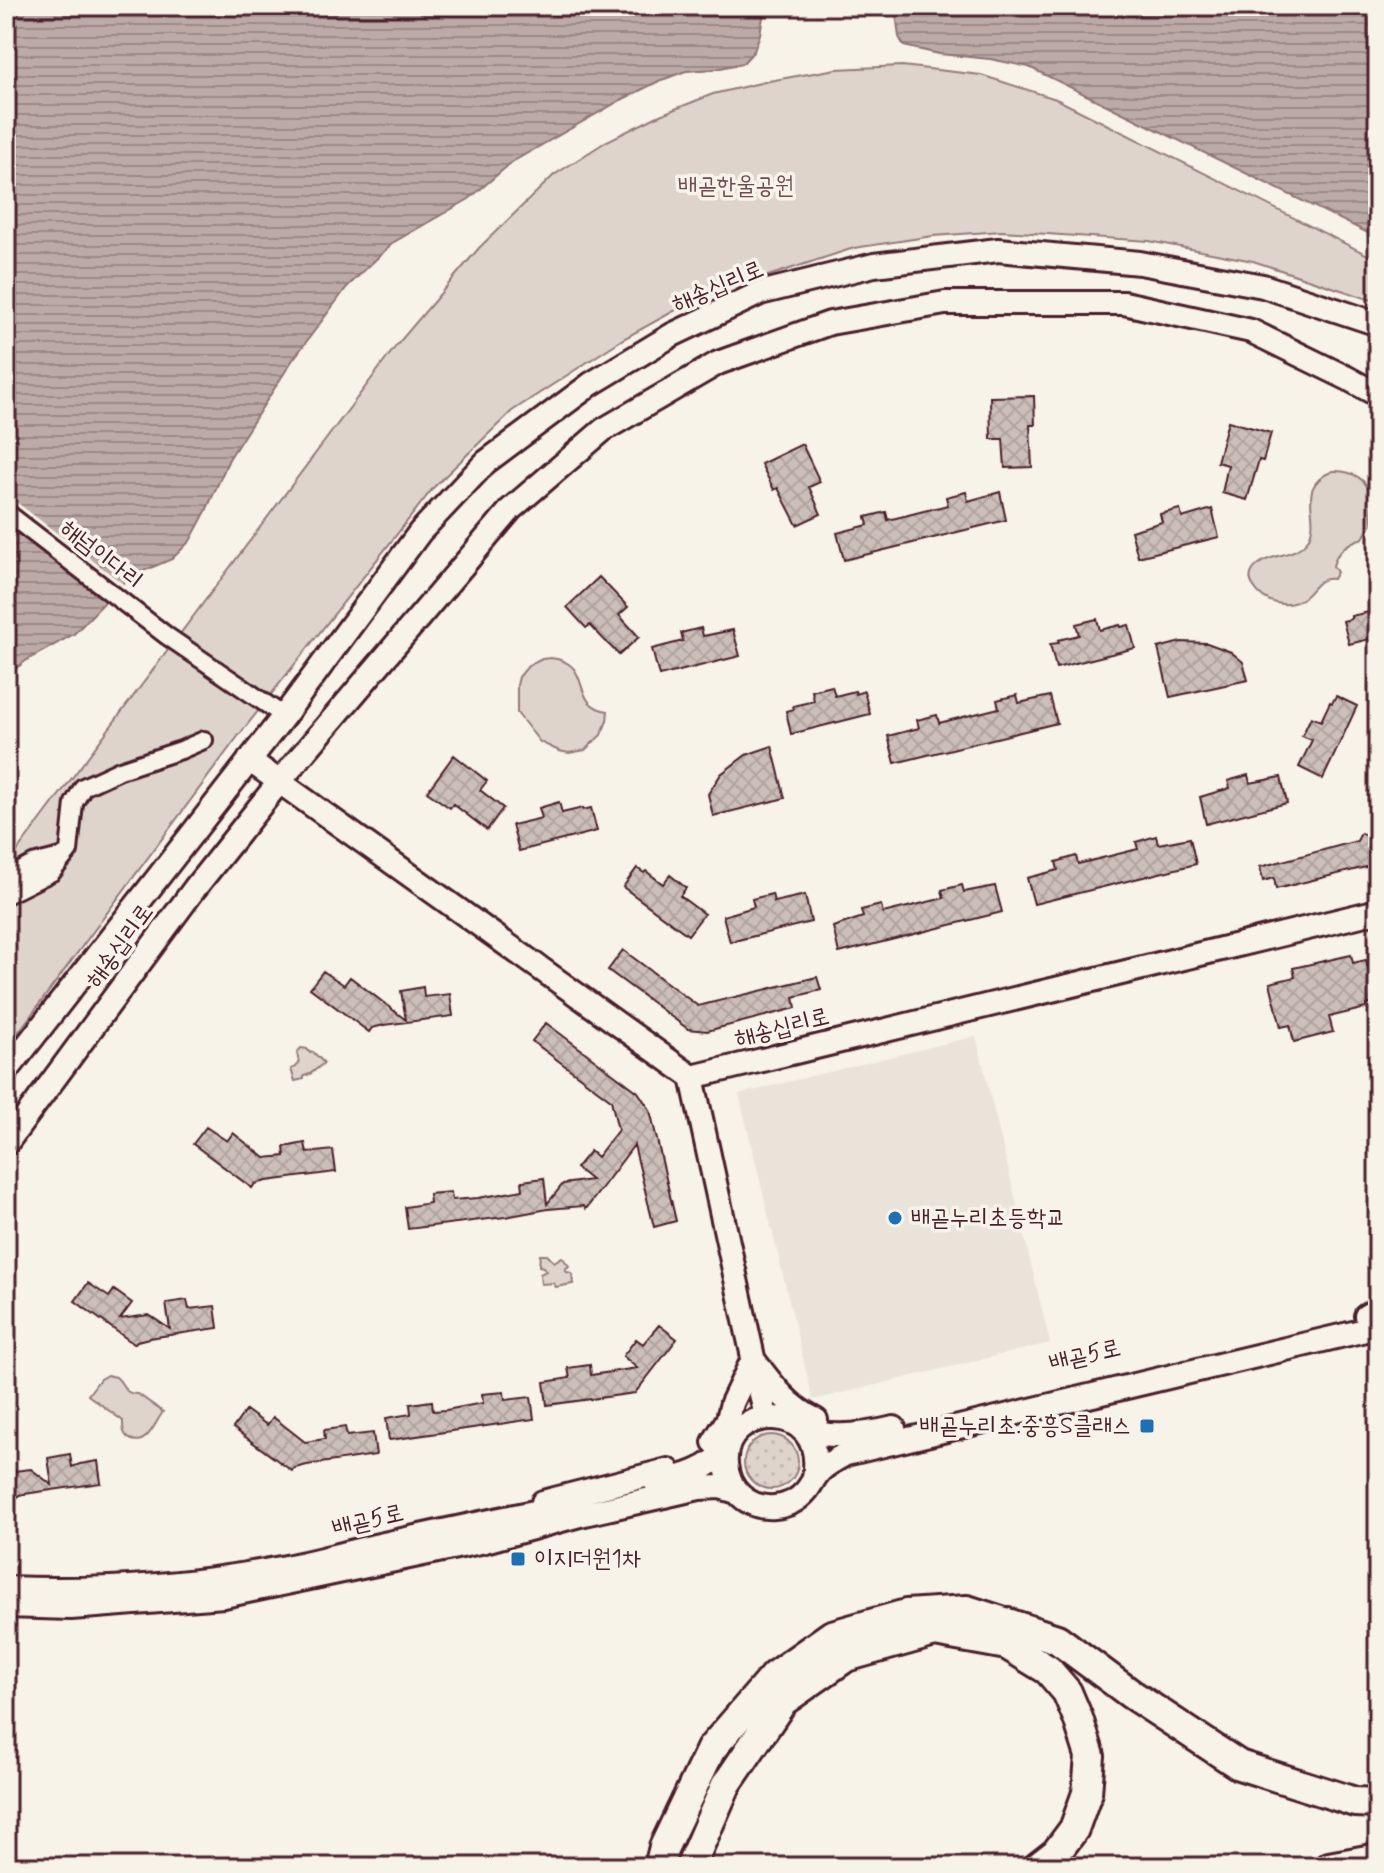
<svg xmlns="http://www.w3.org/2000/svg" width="1384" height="1873" font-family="Mynerve,'Poor Story',sans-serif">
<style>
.built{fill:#eae3da}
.grass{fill:url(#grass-dots);stroke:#947a7c;stroke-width:2}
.green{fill:#ded4cc;stroke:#947a7c;stroke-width:2}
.water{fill:url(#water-rules);stroke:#8e7275;stroke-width:2}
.pier{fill:#f7f3e8}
.building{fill:url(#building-cross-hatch);stroke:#4a1f2b;stroke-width:2}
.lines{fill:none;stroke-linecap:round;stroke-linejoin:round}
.street-casing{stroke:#4a1f2b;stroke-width:22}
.secondary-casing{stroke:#4a1f2b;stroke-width:28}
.highway-casing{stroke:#4a1f2b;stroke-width:34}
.street{stroke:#f7f3e8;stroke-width:16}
.secondary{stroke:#f7f3e8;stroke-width:22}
.highway{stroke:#f7f3e8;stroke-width:28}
.poi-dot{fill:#1f6fb2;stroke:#f7f3e8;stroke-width:3}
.labels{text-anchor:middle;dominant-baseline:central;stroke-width:7;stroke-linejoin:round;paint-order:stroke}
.park-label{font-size:24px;fill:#6f4c53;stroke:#f7f3e8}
.street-label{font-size:24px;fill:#4a1f2b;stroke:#f7f3e8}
.poi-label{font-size:24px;fill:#4a1f2b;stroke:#f7f3e8;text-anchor:start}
</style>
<defs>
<pattern id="grass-dots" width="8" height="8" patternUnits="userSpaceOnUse" patternTransform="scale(2)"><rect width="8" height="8" fill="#ded4cc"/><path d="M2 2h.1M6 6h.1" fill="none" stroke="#c0b6af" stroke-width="1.8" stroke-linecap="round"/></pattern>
<pattern id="water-rules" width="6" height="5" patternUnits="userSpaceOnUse" patternTransform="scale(2)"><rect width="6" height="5" fill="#bcaaa7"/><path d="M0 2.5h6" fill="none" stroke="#9b8a88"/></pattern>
<pattern id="building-cross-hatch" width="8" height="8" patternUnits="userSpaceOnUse" patternTransform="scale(2)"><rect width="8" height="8" fill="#ccbfb9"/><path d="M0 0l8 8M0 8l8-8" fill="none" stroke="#b1a49f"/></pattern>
</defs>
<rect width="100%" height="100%" fill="#f7f3e8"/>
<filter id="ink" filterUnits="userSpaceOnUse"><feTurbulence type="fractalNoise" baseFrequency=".0125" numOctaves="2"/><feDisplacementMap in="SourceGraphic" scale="16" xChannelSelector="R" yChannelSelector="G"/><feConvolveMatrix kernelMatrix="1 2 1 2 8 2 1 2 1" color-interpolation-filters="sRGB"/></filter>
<g filter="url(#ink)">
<path class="built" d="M976,1036L1050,1343L813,1400L739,1094Z"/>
<path class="grass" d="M744 1462a27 27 0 1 1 54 0a27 27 0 1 1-54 0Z"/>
<path class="green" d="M902,66L981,75L1056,99L1378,260V302L1253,261L1149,241L1002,231L933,236L854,248L694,300L623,339L512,411L434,487L236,739L6,1049V866L396,346L479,248L554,175L607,141L660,115L713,94L769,81L836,69Z
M1333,471C1352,470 1371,480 1372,502C1372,510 1370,515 1372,523L1363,538C1349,542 1336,551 1333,566L1337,572L1333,579C1316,577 1315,590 1303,598C1287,610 1264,603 1254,587C1250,582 1249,576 1253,570C1267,552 1293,559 1307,541C1324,516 1292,488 1333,471Z
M551,658C595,663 568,705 608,711L607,721L601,735L585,750L569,753L559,751L540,742L517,713V685L519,677L528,666L542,659Z
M301,1048L307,1049L310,1053L313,1052L324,1063L310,1074L304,1076V1079L295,1081L291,1069L296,1067L299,1063L297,1053Z
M540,1255H547L554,1262L562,1257L569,1266L565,1269L567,1272L572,1273L573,1284L555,1287L554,1283L541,1284L540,1274L546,1271L543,1267L539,1266Z
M107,1375L116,1377C125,1384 123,1395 138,1394L163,1412C155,1422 147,1448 130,1439C123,1435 123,1429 123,1421L88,1395L100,1379Z"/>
<path class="water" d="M6,6H765L760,34L754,51L743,63L716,69L686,71L659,81L621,100L512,162L469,199L394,242L347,287L292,361L229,459L206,511L190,541L172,559L129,577L74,634L27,660L6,676Z
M895,6H1378V238L1029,67L990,59L939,54L904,46L899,37Z"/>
<path class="pier" d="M6,494L126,586L113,601L6,519Z"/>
<path class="building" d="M1034,396L1035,425H1030L1032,467L1005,468L1003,439H991L990,397Z
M1228,421L1271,433L1263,461L1259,460L1247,500L1222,493L1228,465L1217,462Z
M802,444L820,482L809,487L821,514L797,525L778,488L774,490L761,464Z
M966,492L968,501L1000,492L1006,520L844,560L837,533L868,525L866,517L886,512L888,520L948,505L946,497Z
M1180,509L1182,518L1212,509L1219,537L1138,557L1131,531L1162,522L1160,514Z
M599,577L628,607L619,615L639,637L619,655L590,625L586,628L567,607Z
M1378,610V637L1349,644L1343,621L1351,619V616Z
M1097,619L1100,630L1120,625L1121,627L1129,625L1135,648L1056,668L1050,644L1059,643L1058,640L1079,635L1076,624Z
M701,628L703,636L733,630L740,656L659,676L652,649L683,641L681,633Z
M1181,642L1207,643L1231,652L1243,662L1248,680L1170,697L1158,648Z
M832,686L835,696L855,691L856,694L864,691L870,714L791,734L786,711L794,709L793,706L814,701L812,691Z
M1017,695L1019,703L1050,696L1057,723L895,763L888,736L919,728L917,720L937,715L939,723L999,708L997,700Z
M1336,696L1357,706L1323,779L1299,767L1312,740L1302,736L1311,717L1321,721L1330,702L1332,703Z
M772,746L785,798L713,816L708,794L721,774L746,755Z
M454,755L487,781L480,790L503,808L487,830L453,804L450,808L427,792Z
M1248,775L1250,783L1281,777L1287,803L1206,824L1200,797L1230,788L1228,781Z
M559,802L562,813L583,808V810L591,808L597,831L519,851L512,825L542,818L539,808Z
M1378,807V859L1366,867L1276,889L1274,878L1263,881L1260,867L1357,841L1361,833L1365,835Z
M1156,836L1158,844L1190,838L1196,864L1034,904L1027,878L1058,870L1056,862L1076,856L1078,864L1138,849L1136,842Z
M637,868L644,873L646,871L663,884L670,875L686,888L680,896L704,914L688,935L623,887Z
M962,885L964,892L995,886L1002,912L839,953L833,927L863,917L861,910L881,905L883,913L944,898L942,890Z
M772,894L774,902L805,895L811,922L730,942L723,916L754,907L752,899Z
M623,950L698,1006L817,977L821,990L794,997L796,1008L707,1031L688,1029L608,970Z
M1351,955L1353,963L1366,960L1368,968L1378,965V1002L1366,1005V1008L1329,1017L1333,1032L1294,1042L1290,1025L1281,1027L1270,983L1295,977L1293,968Z
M323,971L344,985L350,977L406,1020L401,991L423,987L424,997L450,994L453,1016L384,1025L372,1028L369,1032L310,988Z
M546,1023L638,1092L650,1110L676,1221L654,1227L634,1145L586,1209L583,1206L548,1209L505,1217L408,1229L405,1207L430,1203L429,1194L451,1192L452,1200L478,1198L523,1190L522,1181L544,1178L547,1204L563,1184L591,1180L576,1168L590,1151L597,1157L618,1130L611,1100L532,1041Z
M206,1127L227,1141L233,1133L265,1158L285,1156L284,1147L305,1143L307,1153L333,1150L336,1172L267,1181L255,1184L252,1188L193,1144Z
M88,1283L109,1297L114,1290L132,1303L120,1319L149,1315L170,1329L166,1303L187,1300L189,1309L215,1306L218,1328L149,1338L137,1341L134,1344L75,1301Z
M659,1325L677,1339L635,1393L547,1405L544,1382L570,1378L568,1368L590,1365L591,1375L637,1368L623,1356L636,1339L643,1344Z
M504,1392L505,1400L531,1397L534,1419L389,1440L386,1418L411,1414L410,1404L432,1401L433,1411L446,1410L483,1403L482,1394Z
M246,1410L267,1425L273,1417L305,1442L325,1439L324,1430L345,1427L347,1436L373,1433L376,1455L307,1465L295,1468L292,1471L233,1428Z
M70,1454L72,1467L80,1464L98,1461L101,1483L31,1493L19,1495L16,1499L6,1491V1472L31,1469L52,1485L48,1458Z"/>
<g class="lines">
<defs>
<path id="street" d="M6,512L167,636L284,716
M6,879L33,864L65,856
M6,895L52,872L69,851L74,803L83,787L120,770L181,750L204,740"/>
<path id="secondary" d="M249,760L692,1077L1378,911
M6,1072L284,716L420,532L486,462L591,384L672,335L760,293L874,265L998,250L1140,263L1263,286L1378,324
M692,1077L766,1417
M6,1144L195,888L280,781L511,509L603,430L718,363L830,323L945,303H1124L1251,331L1347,378L1378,395
M1366,1316L1378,1309
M803,1430C832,1439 865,1435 894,1428
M714,1442L728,1419L732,1403L753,1359C772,1384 787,1406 816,1420
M814,1477C828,1398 721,1403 726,1464C727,1477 731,1487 741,1496C760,1513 790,1510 806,1491C812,1484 814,1477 820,1471C827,1464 837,1459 846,1454L1378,1327
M656,1483C683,1477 711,1470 728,1447
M543,1502L668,1470
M6,1588C99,1592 194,1585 286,1567C316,1561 345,1553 375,1546C437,1532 498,1519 560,1507
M6,1606L71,1608L224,1596L485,1541L580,1515L699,1488L720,1487L737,1492"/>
<path id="highway" d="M659,1867L664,1847L711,1749L774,1676L832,1635L906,1614L967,1610L1057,1639L1131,1694L1239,1765L1355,1802L1378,1803
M690,1867L726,1785L783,1701L846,1657L935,1632L1007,1645L1048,1670L1067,1692L1078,1718L1090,1756L1087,1793L1074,1829L1056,1853L1038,1867
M1329,1867L1378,1858"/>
</defs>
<use href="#street" class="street-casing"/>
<use href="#secondary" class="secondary-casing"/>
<use href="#highway" class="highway-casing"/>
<use href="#street" class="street"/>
<use href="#secondary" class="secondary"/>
<use href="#highway" class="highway"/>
</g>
</g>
<g class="poi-dot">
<circle cx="895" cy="1218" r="8"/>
<rect x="1139" y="1418" width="16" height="16" rx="4"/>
<rect x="510" y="1551" width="16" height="16" rx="4"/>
</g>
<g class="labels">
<g class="park-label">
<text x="736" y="186">배곧한울공원</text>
</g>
<g class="street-label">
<text transform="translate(718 287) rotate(-23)">해송십리로</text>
<text transform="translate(101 555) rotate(38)">해넘이다리</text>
<text transform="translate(120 946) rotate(-54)">해송십리로</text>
<text transform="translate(782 1028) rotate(-14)">해송십리로</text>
<text transform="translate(1085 1356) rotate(-13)">배곧5로</text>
<text transform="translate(368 1521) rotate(-13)">배곧5로</text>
</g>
<g class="poi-label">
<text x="911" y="1218">배곧누리초등학교</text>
<text x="1131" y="1426" text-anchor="end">배곧누리초.중흥S클래스</text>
<text x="534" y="1559">이지더원1차</text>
</g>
</g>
<rect width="1384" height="1873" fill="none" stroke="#f7f3e8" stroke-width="32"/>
<rect x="16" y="16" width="1352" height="1841" fill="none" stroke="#4a1f2b" stroke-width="3" filter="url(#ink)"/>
</svg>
